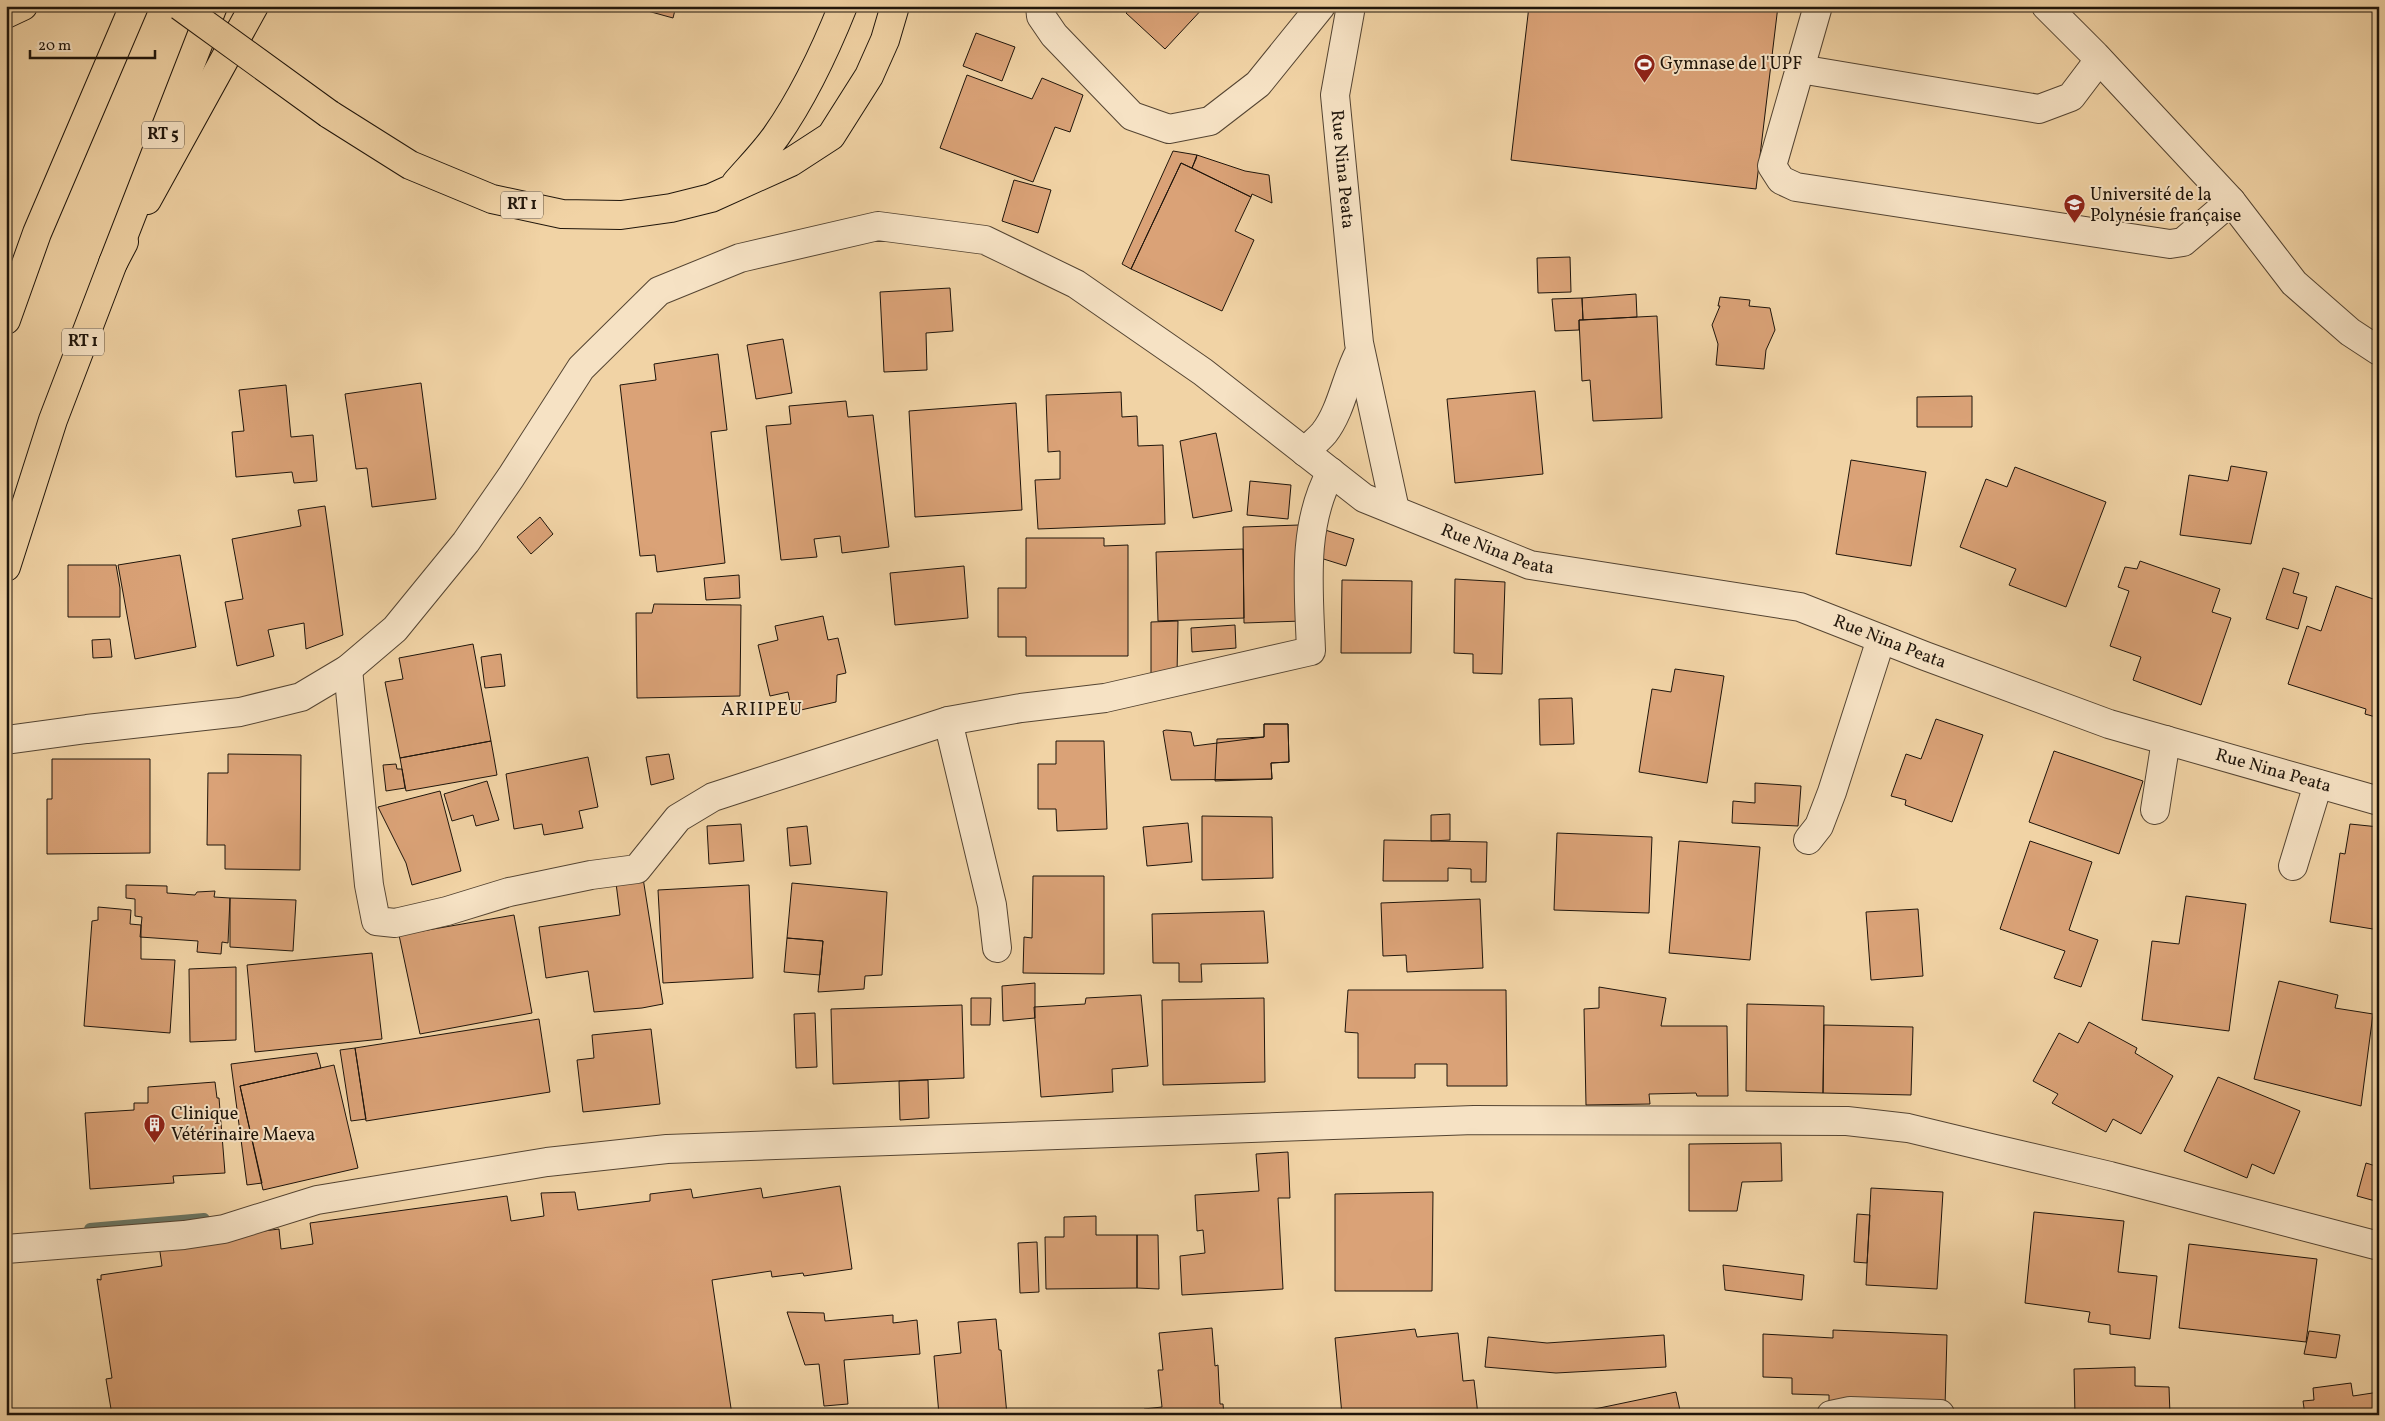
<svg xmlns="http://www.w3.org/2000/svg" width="2385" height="1421" font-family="Vollkorn,serif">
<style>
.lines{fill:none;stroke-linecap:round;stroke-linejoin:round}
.stream{stroke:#6a7765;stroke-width:12}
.building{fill:#daa277;stroke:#1f150b}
.minor-casing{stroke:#544432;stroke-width:30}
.major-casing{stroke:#1f150b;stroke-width:30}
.highway-casing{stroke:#1f150b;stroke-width:30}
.minor{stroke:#f6e2c4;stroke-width:28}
.major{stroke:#f1d3a5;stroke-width:28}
.highway{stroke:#f1d3a5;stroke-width:28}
.major-bridge-casing{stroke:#1f150b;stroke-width:30;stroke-linecap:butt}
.major-bridge{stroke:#f1d3a5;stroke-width:28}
.labels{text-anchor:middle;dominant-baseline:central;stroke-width:4;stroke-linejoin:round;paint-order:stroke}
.shield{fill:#f6e2c4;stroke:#605242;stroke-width:1}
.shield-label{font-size:16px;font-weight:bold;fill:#1f150b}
.poi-label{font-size:18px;fill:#1f150b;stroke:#f6e2c4;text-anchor:start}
.street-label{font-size:18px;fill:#1f150b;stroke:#f6e2c4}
.neighbourhood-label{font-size:19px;letter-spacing:1px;fill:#1f150b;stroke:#f6e2c4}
</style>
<rect width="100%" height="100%" fill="#f1d3a5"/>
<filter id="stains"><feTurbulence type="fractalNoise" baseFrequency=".004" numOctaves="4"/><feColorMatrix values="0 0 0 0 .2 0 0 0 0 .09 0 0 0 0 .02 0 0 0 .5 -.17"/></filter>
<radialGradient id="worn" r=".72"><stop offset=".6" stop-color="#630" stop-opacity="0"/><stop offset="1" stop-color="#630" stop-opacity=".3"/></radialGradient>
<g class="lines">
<path class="stream" d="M90,1229L204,1219"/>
</g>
<path class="building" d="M642,6H676L673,18L644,10Z
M1133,6H1205L1165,49L1126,13Z
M1529,6H1778L1756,189L1511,160Z
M976,33L1015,47L1002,81L963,66Z
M967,75L1032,99L1042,78L1083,95L1070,132L1055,127L1033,182L940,148Z
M1173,151L1197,155L1196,159L1192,168L1181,163L1131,269L1122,264Z
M1197,155L1245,171L1269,175L1272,203L1252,194L1251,197L1192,168Z
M1181,163L1251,197L1235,231L1254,240L1222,311L1131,269Z
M1014,180L1051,190L1038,233L1002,221Z
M1570,257L1571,292L1538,293L1537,258Z
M950,288L953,331L926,333L927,370L884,372L880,292Z
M1636,294L1637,317L1583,320L1582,298Z
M1720,297L1750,300L1749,306L1770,308L1775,330L1766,350L1764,369L1716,365L1718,344L1712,325L1720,306H1718Z
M1582,298L1583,320H1579V330L1555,331L1552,299Z
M1657,316L1662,418L1593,421L1590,380L1582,381L1579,320Z
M783,339L792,393L756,399L747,345Z
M718,354L727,430L711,432L725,563L657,572L655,555L640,556L620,385L656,380L654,364Z
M421,383L436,499L372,507L367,468L356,469L345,394Z
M286,385L291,437L313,435L317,481L294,483L292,472L236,477L232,432L244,431L239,390Z
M1535,391L1543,474L1455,483L1447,399Z
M1121,392L1122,417L1137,416L1138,446L1163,445L1165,524L1038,529L1035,480L1060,479V451L1048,452L1046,395Z
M1972,396V427H1917V397Z
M846,401L848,417L873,415L889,547L842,553L840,536L814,539L817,557L781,560L766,426L791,424L789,406Z
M1016,403L1022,510L915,517L909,411Z
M1216,433L1232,511L1193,518L1180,441Z
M1851,460L1926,472L1911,566L1836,554Z
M2231,466L2267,472L2251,544L2180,535L2189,475L2228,481Z
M2015,467L2106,502L2066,607L2009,585L2016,569L1960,547L1986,479L2007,487Z
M1250,481L1291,485L1288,519L1247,515Z
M325,506L343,635L306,649L304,623L268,630L274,656L237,666L225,602L243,599L232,539L301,526L298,510Z
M540,517L553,534L531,554L517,537Z
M1299,525L1302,621L1244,623L1243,527Z
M1322,529L1354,539L1346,566L1314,556Z
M1026,538H1104V546L1128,545V656H1026V637H998V588H1026Z
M1243,549L1244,618L1158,621L1156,552Z
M180,555L196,647L135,659L118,565Z
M2140,561L2220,589L2212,612L2231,618L2201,705L2133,680L2141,657L2110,646L2129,591L2118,587L2125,567L2137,569Z
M68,565H116L120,588V617H68Z
M964,566L968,618L895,625L890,573Z
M2283,568L2299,573L2293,593L2307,597L2298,629L2266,619Z
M739,575L740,598L706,600L704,578Z
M1455,579L1505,582L1502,674L1473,673V654L1454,653Z
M1342,580L1412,581L1411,653H1341Z
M2336,586L2379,601V718L2365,714L2366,709L2288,684L2307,626L2321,631Z
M654,604L741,605L740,696L637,698L636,613H652Z
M823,616L828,640L838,638L846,673L837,675L836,702L792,712L788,692L770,696L758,645L778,640L775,626Z
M1178,621L1177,675L1151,674V622Z
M1235,625L1236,648L1192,652L1191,628Z
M110,639L112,657L93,658L92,640Z
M473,644L491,741L400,758L385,682L403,679L399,658Z
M501,654L505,686L485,688L481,657Z
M1675,669L1724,676L1707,783L1639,772L1652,689L1671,692Z
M1572,698L1574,744L1540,745L1539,699Z
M1936,719L1983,735L1952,822L1905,805L1906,800L1891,796L1906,754L1921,759Z
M1264,724H1288L1289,762L1271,763L1272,779L1171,780L1163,731L1166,730L1191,732L1194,746L1264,737Z
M1264,724H1288L1289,762L1271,763L1272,779L1215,781L1217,739L1264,737Z
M491,741L497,775L406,791L400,758Z
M1056,741H1104L1107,829L1057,831L1056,809H1038V764H1056Z
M2054,751L2143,781L2119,854L2029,822Z
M228,754L301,755L300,870L225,869V845H207L208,773H228Z
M669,754L674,779L651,785L646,757Z
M588,757L598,807L579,811L583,828L544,835L542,824L514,829L506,774Z
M52,759H150V853L47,854V799H52Z
M396,764L397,769H402L405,788L386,791L383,765Z
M487,781L499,820L476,826L473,815L452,821L444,794Z
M1755,783L1801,786L1798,826L1732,823L1733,801L1755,803Z
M440,791L461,871L412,885L406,863L378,807Z
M1450,814V840L1431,841V815Z
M1202,816L1272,817L1273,878L1202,880Z
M1188,823L1192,862L1147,866L1143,827Z
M741,824L744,861L709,864L707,826Z
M2350,824L2379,827V930L2330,922L2340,853L2345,854Z
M807,826L811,864L790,866L787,828Z
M1557,833L1652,837L1649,913L1554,910Z
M1384,840L1487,842L1486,882H1471V869L1448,868V881H1383Z
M1679,841L1760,847L1750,960L1669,953Z
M2030,841L2092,862L2069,930L2098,940L2081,987L2054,978L2065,951L2000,929Z
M1033,876H1104V974L1023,973L1024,937L1032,938Z
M643,878L663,1004L642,1008L594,1012L588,971L546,978L539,927L620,915L616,883Z
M792,883L887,892L882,975L865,976L864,989L818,992L823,941L787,938Z
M126,885L167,886V893L195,895L197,892L215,891L214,897L230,898L228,943L222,942L221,954L197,952L198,941L140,937L142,917L135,916V899L126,898Z
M749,885L753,978L663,983L658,890Z
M2186,896L2246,904L2229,1031L2142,1020L2152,941L2179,944Z
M230,898L296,900L293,951L230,947Z
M1480,899L1483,968L1407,972L1406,955L1383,956L1381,903Z
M98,907L131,910L130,924L141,925V959L175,960L170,1033L84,1026L92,921L98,920Z
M1918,909L1923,976L1871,980L1866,912Z
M1264,911L1268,963L1201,964L1202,982H1179V963H1153L1152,914Z
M514,915L532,1013L420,1034L399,935Z
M787,938L823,941L820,975L784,972Z
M372,953L382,1039L255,1052L247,965Z
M236,967V1040L190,1042L189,969Z
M2279,981L2338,995L2335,1008L2373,1014L2361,1106L2254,1079Z
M1035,983V1018L1003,1021L1002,986Z
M1599,987L1666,998L1661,1026H1727L1728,1096H1697L1696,1093L1649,1094L1650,1104L1586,1105L1584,1009L1599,1008Z
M1348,990H1506L1507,1086H1447V1064H1415V1078H1358V1033L1345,1032Z
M1141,995L1148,1066L1112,1069L1113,1092L1041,1097L1034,1007L1085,1004L1086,998Z
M971,998H991L990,1025H971Z
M1264,998L1265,1082L1163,1085L1162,1000Z
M1747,1004L1824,1006L1823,1093L1746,1091Z
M962,1005L964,1078L833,1084L831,1009Z
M815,1013L817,1067L796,1068L794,1014Z
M539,1019L550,1092L366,1121L355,1048Z
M2089,1022L2137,1048L2135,1053L2173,1076L2141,1134L2113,1119L2106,1132L2052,1103L2058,1094L2033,1081L2059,1033L2078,1043Z
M1824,1025L1913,1027L1911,1095L1823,1093Z
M651,1029L660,1104L583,1112L577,1060L594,1058L592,1035Z
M355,1048L366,1119L351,1121L340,1050Z
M317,1053L321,1068L240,1086L262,1183L247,1185L231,1064Z
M334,1065L358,1168L263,1190L240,1086Z
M2218,1077L2300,1111L2274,1174L2252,1164L2247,1178L2184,1151Z
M928,1080L929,1118L900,1120L899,1081Z
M215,1082L217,1098H219L225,1173L173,1176L174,1183L90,1189L85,1113L134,1110V1103H148V1087Z
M1781,1143L1782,1181L1742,1182L1737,1211H1689V1144Z
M1288,1152L1290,1198H1278L1283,1289L1182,1295L1180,1256L1205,1253L1203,1230L1197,1231L1195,1195L1259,1191L1256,1154Z
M2366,1163L2379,1167V1202L2357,1196Z
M840,1186L852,1269L804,1276L803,1273L772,1277L771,1271L712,1280L732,1415H112L106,1379L112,1378L97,1279L101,1280V1275L162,1266L159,1245L279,1229L281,1249L313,1244L310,1223L507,1196L511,1221L544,1216L541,1193L575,1192L578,1210L650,1201V1194L691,1189L693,1198L761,1188L763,1198Z
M1871,1188L1943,1192L1937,1289L1866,1285Z
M1433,1192L1432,1291H1335V1194Z
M2034,1212L2124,1221L2118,1272L2157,1276L2150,1339L2110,1334V1325L2088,1322L2090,1312L2025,1303Z
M1857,1214L1870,1215L1867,1263L1854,1262Z
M1096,1216V1235H1137V1288L1046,1289L1045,1237H1064V1217Z
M1137,1235H1158L1159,1289L1137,1288Z
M1037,1242L1039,1292L1020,1293L1018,1243Z
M2189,1244L2317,1259L2306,1342L2179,1328Z
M1723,1265L1804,1275L1802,1300L1725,1290Z
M787,1312L824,1313L825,1321L893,1315V1323L917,1320L920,1354L844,1360L848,1404L824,1406L819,1364L805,1365Z
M996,1319L999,1350H1001L1007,1415H939L934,1356L961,1353L958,1322Z
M1212,1328L1215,1366L1218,1365L1220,1404H1223L1224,1415H1144V1409L1162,1407L1158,1370H1163L1159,1333Z
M1415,1329L1417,1337L1458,1333L1463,1381L1474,1380L1478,1415H1342L1335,1338Z
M1833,1330L1947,1335L1945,1407L1829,1403V1395L1792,1394V1378L1763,1377V1334L1833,1338Z
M2309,1331L2340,1335L2336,1358L2304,1354Z
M1664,1335L1666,1367L1556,1373L1485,1367L1488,1337L1547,1343Z
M2135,1367V1386L2169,1387L2170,1415H2075L2074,1369Z
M2351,1383L2353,1396L2379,1392V1415H2305L2303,1401L2314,1400L2313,1388Z
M1676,1392L1681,1415H1566Z"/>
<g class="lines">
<defs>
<g id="minor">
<path d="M1040,6L1041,16L1054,35L1132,116L1169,129L1210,121L1258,84L1321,6"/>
<path id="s1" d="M1351,6L1335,95L1359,343L1395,510"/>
<path d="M1818,6L1772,166L1781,180L1796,187L2170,244L2183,242L2231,201"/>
<path d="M2046,6L2095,55L2231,201L2294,283L2350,332L2379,351"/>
<path d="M1800,69L2039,109L2071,97L2099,60"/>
<path d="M1305,452C1311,445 1319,439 1324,433C1342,410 1346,376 1360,351"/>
<path d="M348,669L369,885L376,921L395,923L447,911L509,892L591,875L637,869L678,818L713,797L756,783L948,721L1021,708L1105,698L1311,651C1309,591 1301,527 1331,472"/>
<path d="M948,721L992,905L997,948"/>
<path id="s2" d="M6,740L87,729L240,712L301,697L348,669L395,629L466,542L511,477L581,368L659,291L740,258L878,226L985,240L1076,284L1203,372L1364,498L1530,565L1800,607L1925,656L2109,724L2379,801"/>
<path d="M2155,810L2166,740"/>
<path d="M1808,840L1819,826L1832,792L1881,639"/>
<path d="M2293,866L2318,784"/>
<path d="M6,1249L184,1235L224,1229L317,1200L547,1162L667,1149L1474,1120L1847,1121L1908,1128L1991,1148L2110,1176L2379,1246"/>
<path d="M1831,1415L1850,1411L1940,1414"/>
</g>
<path id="major" d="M329,114L410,165L492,199L562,214L621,215L671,208L711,198L791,162L831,136L869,76L885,40L895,6
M736,183C749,168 764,153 776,136C804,96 825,51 843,6
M147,200L254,6
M6,567L53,420L113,263L124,242"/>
<path id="highway" d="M6,14L23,6
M113,263L213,6
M6,320L37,233L134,6"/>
</defs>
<use href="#minor" class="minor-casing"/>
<use href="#major" class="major-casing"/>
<use href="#highway" class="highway-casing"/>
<use href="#minor" class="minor"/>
<use href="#major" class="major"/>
<use href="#highway" class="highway"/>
<defs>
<path id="major-bridge" d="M180,6L329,114"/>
</defs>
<use href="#major-bridge" class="major-bridge-casing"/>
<use href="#major-bridge" class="major-bridge"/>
</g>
<defs>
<symbol id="stadium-pin" viewBox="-11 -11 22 30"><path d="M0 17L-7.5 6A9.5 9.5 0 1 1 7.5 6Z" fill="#8f2418" stroke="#f6e2c4"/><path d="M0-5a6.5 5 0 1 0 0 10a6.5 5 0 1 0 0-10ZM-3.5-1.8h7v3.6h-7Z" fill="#fff"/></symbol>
<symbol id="university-pin" viewBox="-11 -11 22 30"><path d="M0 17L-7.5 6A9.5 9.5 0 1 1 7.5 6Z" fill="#8f2418" stroke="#f6e2c4"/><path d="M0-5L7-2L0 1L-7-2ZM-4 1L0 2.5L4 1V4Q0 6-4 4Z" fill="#fff"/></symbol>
<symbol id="building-pin" viewBox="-11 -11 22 30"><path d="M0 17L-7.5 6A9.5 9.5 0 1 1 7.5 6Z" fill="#8f2418" stroke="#f6e2c4"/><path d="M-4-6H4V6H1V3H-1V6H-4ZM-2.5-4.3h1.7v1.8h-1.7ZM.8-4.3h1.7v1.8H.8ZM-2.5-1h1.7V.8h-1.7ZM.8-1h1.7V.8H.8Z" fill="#fff"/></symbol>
</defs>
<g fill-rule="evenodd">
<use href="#stadium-pin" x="1632" y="52" width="25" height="34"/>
<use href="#university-pin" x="2062" y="192" width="25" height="34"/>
<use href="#building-pin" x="142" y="1112" width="25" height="34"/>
</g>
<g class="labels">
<g class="shield">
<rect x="142" y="121.5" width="42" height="27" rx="4"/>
<rect x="501" y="191.5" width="42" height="27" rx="4"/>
<rect x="62" y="328.5" width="42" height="27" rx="4"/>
</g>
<g class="shield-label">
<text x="163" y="135">RT 5</text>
<text x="522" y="205">RT 1</text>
<text x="83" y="342">RT 1</text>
</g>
<g class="poi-label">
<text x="1660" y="64">Gymnase de l'UPF</text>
<text x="2090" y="195">Université de la<tspan x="2090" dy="21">Polynésie française</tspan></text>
<text x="171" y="1114">Clinique<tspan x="171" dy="21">Vétérinaire Maeva</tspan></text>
</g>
<g class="street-label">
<text stroke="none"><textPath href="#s1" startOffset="165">Rue Nina Peata</textPath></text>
<text stroke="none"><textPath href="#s2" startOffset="1786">Rue Nina Peata</textPath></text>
<text stroke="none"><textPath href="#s2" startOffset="2191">Rue Nina Peata</textPath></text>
<text stroke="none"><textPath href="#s2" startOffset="2596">Rue Nina Peata</textPath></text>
</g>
<g class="neighbourhood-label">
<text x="762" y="710">ARIIPEU</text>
</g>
</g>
<rect width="2385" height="1421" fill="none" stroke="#f1d3a5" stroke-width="25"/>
<rect x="8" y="8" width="2370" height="1406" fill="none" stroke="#1f150b" stroke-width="2.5"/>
<rect x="12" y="12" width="2360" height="1396" fill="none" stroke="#1f150b"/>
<path d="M30 50v8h125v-8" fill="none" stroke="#1f150b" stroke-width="2.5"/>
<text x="38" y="50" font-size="15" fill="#1f150b" stroke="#f6e2c4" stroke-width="4" paint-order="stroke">20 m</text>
<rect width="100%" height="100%" filter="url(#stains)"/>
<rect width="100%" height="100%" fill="url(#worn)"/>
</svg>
